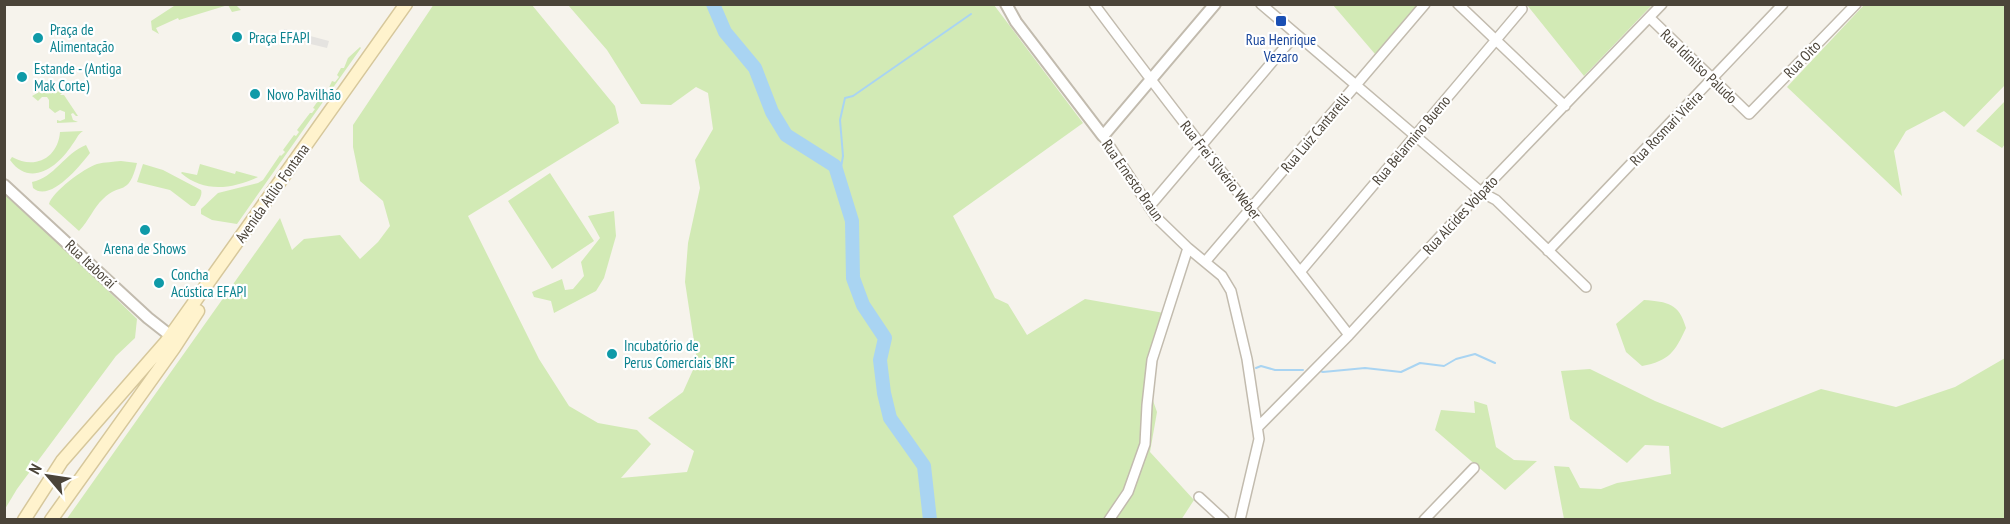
<svg xmlns="http://www.w3.org/2000/svg" width="2010" height="524" font-family="'PT Sans Narrow',sans-serif">
<style>
.green{fill:#d2eab5}
.parking{fill:#e5e3e0}
.lines{fill:none;stroke-linecap:round;stroke-linejoin:round}
.stream{stroke:#a9d4f2;stroke-width:2}
.river{stroke:#a9d4f2;stroke-width:14}
.minor-casing{stroke:#c2bbae;stroke-width:12}
.tertiary-casing{stroke:#c2bbae;stroke-width:14}
.secondary-casing{stroke:#d6c79b;stroke-width:15}
.minor{stroke:#fff;stroke-width:9}
.tertiary{stroke:#fff;stroke-width:10}
.secondary{stroke:#fff3cd;stroke-width:12}
.transit-dot{fill:#1a4fb4;stroke:#fff;stroke-width:2}
.culture-dot{fill:#0f9aa8;stroke:#fff;stroke-width:2}
.labels{text-anchor:middle;dominant-baseline:central;stroke-width:4.5;stroke-linejoin:round;paint-order:stroke}
.culture-label{font-size:15px;fill:#0d838f;stroke:#fff;text-anchor:start}
.transit-label{font-size:15px;fill:#164399;stroke:#fff}
.street-label{font-size:15px;fill:#4b4439;stroke:#fff}
</style>
<rect width="100%" height="100%" fill="#f6f3ec"/>
<path class="green" d="M177,4L236,5L241,10L232,12L228,5L179,20L178,18L156,28L159,34L152,30L151,21Z
M434,4L532,5L615,106L619,123L468,216L539,359L569,406L598,423L637,430L651,444L621,478L687,472L694,451L648,418L683,392L697,361L685,282L688,243L700,188L695,160L713,129L708,93L696,87L671,105L641,104L607,50L568,5H994L1083,123L953,216L995,298L1008,304L1027,335L1085,299L1164,313L1151,395L1157,412L1150,452L1194,500L1181,520H66L280,218L292,250L304,239L340,235L360,259L378,242L390,226L383,201L360,181L353,147V125Z
M1333,5H1418L1375,54Z
M1527,5H1652L1584,76Z
M1864,5H2005V85L1964,127L1944,111L1906,131L1894,151L1902,196L1787,87Z
M360,47L361,48L237,224L212,220L201,214V209L218,193L258,183L263,180L280,155L281,156L285,152L283,150L294,135L296,136L299,132L297,130L310,113H312L315,109L313,108L324,92H327L332,81L335,82L339,77L337,75L341,68H344L348,58Z
M54,86L57,91L60,89L62,93L60,95H64L78,116H76L73,113L71,114L73,120L78,122L57,123V120L60,121L65,119V112L60,110L55,113L49,108V100L47,97H42L38,101L32,96L41,91L48,93L49,88Z
M2005,101V144L2002,148L1976,131Z
M83,131C77,135 77,139 72,145C58,167 30,188 10,160L12,157C35,170 58,158 60,132Z
M86,145L90,153C80,166 50,203 33,188L32,182C54,178 65,153 86,145Z
M121,161L137,163C128,198 121,181 103,199C93,208 89,221 79,231L49,204C52,192 84,168 97,164C105,162 113,162 121,161Z
M143,164L163,170L201,190C203,195 198,202 195,206H191L170,190L137,182Z
M200,164L235,174L236,171L258,177C232,189 204,193 181,173L182,172L197,175Z
M550,173L594,241L552,269L508,201Z
M5,190L137,319L135,338L116,356L17,489L5,509Z
M614,211L616,236L604,278L596,291L554,313L551,301L534,297L532,292L562,279L565,290L573,289L584,276L581,262L600,238L588,216Z
M1644,300C1668,302 1679,303 1686,328C1675,352 1669,361 1642,366L1626,352L1616,324Z
M2005,358V519H1564L1554,466L1569,467L1580,488L1601,489L1617,483L1671,474L1669,446L1645,445L1627,463L1570,419L1561,371L1590,369L1655,401L1722,428L1821,389L1896,407L1955,387Z
M1474,401L1487,405L1496,447L1514,460L1537,461L1505,490L1435,430L1441,410L1475,413Z"/>
<path class="parking" d="M284,29L329,41L327,48L282,37Z"/>
<g class="lines">
<path class="stream" d="M839,179L843,156L840,120L845,98L853,96L971,14
M1256,368L1261,366L1275,370H1303
M1317,370L1323,372L1365,368L1401,372L1420,363L1444,366L1456,359L1475,354L1495,363"/>
<path class="river" d="M713,4L725,32L755,68L772,112L786,135L835,166L852,221L853,278L863,305L885,338L880,360L884,393L890,418L924,466L930,520"/>
<defs>
<path id="minor" d="M1094,4C1177,116 1264,225 1349,335
M1261,4L1481,192L1496,200L1586,287
M1458,4L1565,106
M1650,18L1749,114L1856,4
M1103,136L1156,217L1188,248L1222,276L1231,291L1247,359L1259,439L1240,520
M1149,207L1296,34
M1548,251L1783,4
M1205,262L1425,4
M1300,272L1522,9
M1258,427L1349,335L1481,192L1662,4
M1199,497L1224,520
M1109,520L1128,492L1145,444L1147,405L1152,360L1188,248
M1424,520L1474,468"/>
<path id="tertiary" d="M1006,4L1016,22L1103,136L1215,4
M4,185L148,318L176,340"/>
<path id="secondary" d="M24,520L62,461L166,342L406,4
M51,520L174,348L198,311"/>
</defs>
<use href="#minor" class="minor-casing"/>
<use href="#tertiary" class="tertiary-casing"/>
<use href="#secondary" class="secondary-casing"/>
<use href="#minor" class="minor"/>
<use href="#tertiary" class="tertiary"/>
<use href="#secondary" class="secondary"/>
</g>
<rect class="transit-dot" x="1275" y="15" width="12" height="12" rx="3"/>
<g class="culture-dot">
<circle cx="237" cy="37" r="6"/>
<circle cx="38" cy="38" r="6"/>
<circle cx="22" cy="77" r="6"/>
<circle cx="255" cy="94" r="6"/>
<circle cx="145" cy="230" r="6"/>
<circle cx="159" cy="283" r="6"/>
<circle cx="612" cy="354" r="6"/>
</g>
<g class="labels">
<g class="culture-label">
<text x="50" y="29">Praça de<tspan x="50" dy="17">Alimentação</tspan></text>
<text x="249" y="37">Praça EFAPI</text>
<text x="34" y="68">Estande - (Antiga<tspan x="34" dy="17">Mak Corte)</tspan></text>
<text x="267" y="94">Novo Pavilhão</text>
<text x="145" y="248" text-anchor="middle">Arena de Shows</text>
<text x="171" y="274">Concha<tspan x="171" dy="17">Acústica EFAPI</tspan></text>
<text x="624" y="345">Incubatório de<tspan x="624" dy="17">Perus Comerciais BRF</tspan></text>
</g>
<g class="transit-label">
<text x="1281" y="39">Rua Henrique<tspan x="1281" dy="17">Vezaro</tspan></text>
</g>
<g class="street-label">
<text transform="translate(1802 59) rotate(-46)">Rua Oito</text>
<text transform="translate(1699 66) rotate(44)">Rua Idinilso Paludo</text>
<text transform="translate(1666 128) rotate(-46)">Rua Rosmari Vieira</text>
<text transform="translate(1315 133) rotate(-50)">Rua Luiz Cantarelli</text>
<text transform="translate(1411 140) rotate(-50)">Rua Belarmino Bueno</text>
<text transform="translate(1221 170) rotate(52)">Rua Frei Silvério Weber</text>
<text transform="translate(1133 180) rotate(55)">Rua Ernesto Braun</text>
<text transform="translate(272 193) rotate(-55)">Avenida Atílio Fontana</text>
<text transform="translate(1460 215) rotate(-47)">Rua Alcides Volpato</text>
<text transform="translate(91 264) rotate(43)">Rua Itaboraí</text>
</g>
</g>
<rect width="2010" height="524" fill="none" stroke="#4b4439" stroke-width="12"/>
<g transform="translate(48 476) rotate(299)" stroke="#ffffff" stroke-width="4.5" paint-order="stroke">
<path d="M0-4.5L10 22L0 15L-10 22Z" fill="#4b4439"/>
<text y="-9" font-size="16" font-weight="bold" text-anchor="middle" fill="#4b4439">N</text>
</g>
</svg>
